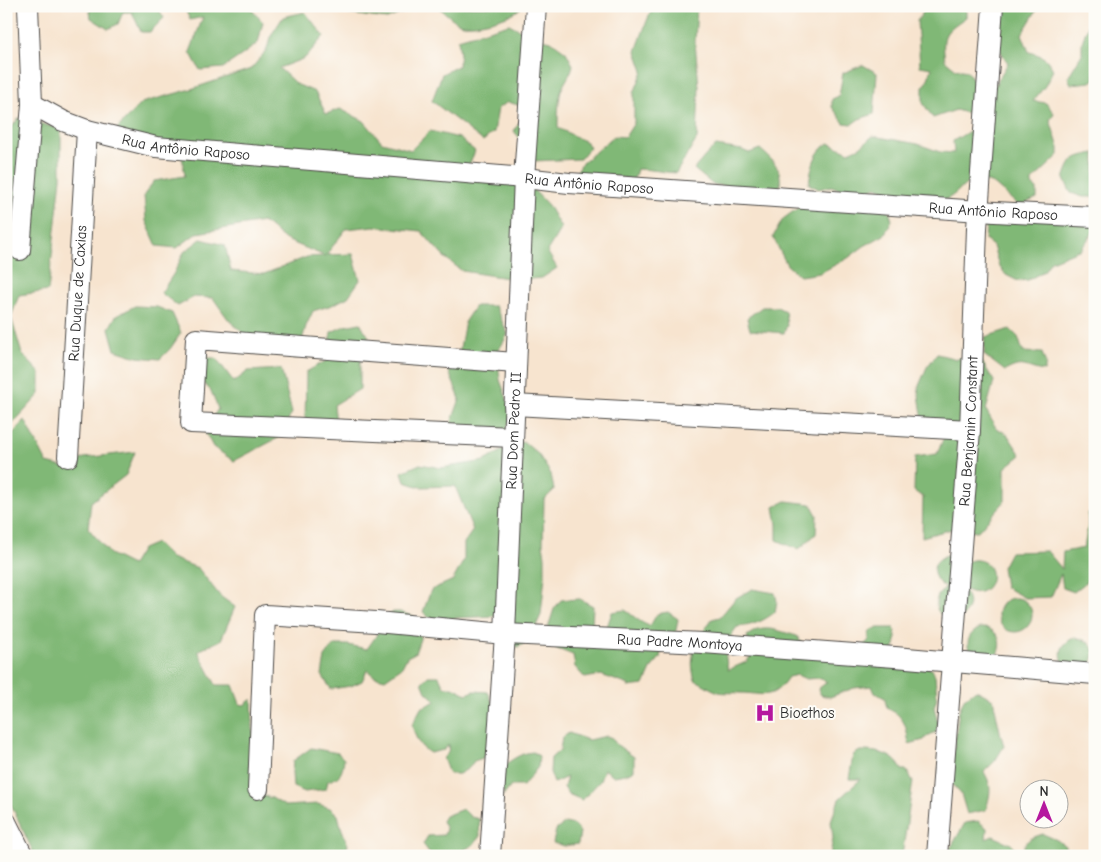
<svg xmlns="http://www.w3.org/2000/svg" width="1101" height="862" font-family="'Comic Neue',sans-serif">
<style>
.forest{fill:#80b876;stroke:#567250}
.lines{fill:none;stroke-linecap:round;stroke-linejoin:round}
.minor-casing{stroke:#4a4744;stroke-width:22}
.minor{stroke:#fff;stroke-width:20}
.labels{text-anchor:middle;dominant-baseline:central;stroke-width:4;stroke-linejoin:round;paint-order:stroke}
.street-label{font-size:15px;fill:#2b2b2b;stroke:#fdfcf7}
.poi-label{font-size:15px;fill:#2b2b2b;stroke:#fdfcf7;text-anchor:start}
</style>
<rect width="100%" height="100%" fill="#fdfcf7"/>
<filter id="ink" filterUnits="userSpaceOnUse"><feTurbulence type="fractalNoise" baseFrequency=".02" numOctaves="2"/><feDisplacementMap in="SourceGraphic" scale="10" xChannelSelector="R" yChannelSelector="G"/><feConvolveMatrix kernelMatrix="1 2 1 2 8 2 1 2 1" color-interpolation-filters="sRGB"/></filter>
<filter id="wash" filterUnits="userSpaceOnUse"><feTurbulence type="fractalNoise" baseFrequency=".0096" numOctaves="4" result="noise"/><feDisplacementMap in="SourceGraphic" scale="20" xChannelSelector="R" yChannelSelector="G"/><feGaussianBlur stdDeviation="1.12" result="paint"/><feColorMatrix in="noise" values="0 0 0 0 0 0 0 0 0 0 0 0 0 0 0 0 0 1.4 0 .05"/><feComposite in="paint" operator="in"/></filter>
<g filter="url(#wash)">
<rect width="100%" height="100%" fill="#f7e4cf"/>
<path class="forest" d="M89,6H151L158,8L164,18L150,32H141L132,12H123L118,24L108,29L91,18Z
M186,6H248L263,22L258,43L242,55L223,68L200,70L190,52L203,17L190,20L185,9Z
M342,6H420L387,19L343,13Z
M522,6C515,17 477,26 463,24C455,23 444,11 438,7Z
M654,6H697L695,42L699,87L697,139L676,173C662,172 650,169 637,169L634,179L576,173L582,163L614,136L625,137L634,123V93L643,71L636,51C642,36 646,20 654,6Z
M932,6H966V17C945,32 941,33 945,60L956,69L967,71C979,87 981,98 966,113L956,110L933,118L923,103V86L926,84L932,68L920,66L917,21L924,11L930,9Z
M994,6H1042L1038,8L1022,34L1029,52C1041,55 1048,58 1053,70L1045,86L1033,101L1046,103L1054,113L1050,120L1059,148V155L1032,181V185L1037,189V198L1019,206L995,185L988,182L970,181L952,196L936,205L898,202L881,188L876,187L862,193L849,192L831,186L819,189L809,184C811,169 814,151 829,143L849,152L860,147L873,136L918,144L940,152L954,153L953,141L968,132L980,128L984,103L1008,63L988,32Z
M305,12L324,36L305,58L279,68L296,84L315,92L326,114L340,109L364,121L382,142L411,150L430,131L459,138L475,151L465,175L524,180L548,205L561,228L547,251L557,268L542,278L520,280L462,271L443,256L421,231L374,226L346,229L326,255L353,254L360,280L348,297L332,305L313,311L306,326L297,358L264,353L228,319L213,298L194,297L178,306L161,293L174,273L184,252L201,239L225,245L231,271L264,274L307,257L325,256L286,240L263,222L197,233L177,248L157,246L146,221L144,195L154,181L185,176L182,156L103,144L141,103L188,90L251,69L266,51L272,34L283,17Z
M1091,17H1095V79L1091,82L1071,84L1068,77L1082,54V42Z
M509,24L534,37L551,41L566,52L573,65C571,75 564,82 561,91C558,103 558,116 558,128L586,142L590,147L580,159L533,161L526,146L514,131L528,108L508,102L498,108L494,132L483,141L432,101L442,74L458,66L460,55L458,39Z
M863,65L877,73L874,114L859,119L852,124L844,123L832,107V99L839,96L843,73Z
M19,118L61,129V178L48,291L19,295L11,317L22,354L40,373V394L6,431V134Z
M716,146L742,150L749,153L760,149C773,161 782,167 780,186L767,195L712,184L694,169L707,154Z
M1095,153V197H1083L1071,193L1064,179C1071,158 1073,157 1095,153Z
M802,205H887L892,220L884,235L864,246L848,258L820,273L800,276L787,265L773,237L783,219Z
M995,215L1093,217L1094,231L1081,249L1051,261L1044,271L1028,280L1018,281L1006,275L999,266L993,246L985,240L986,224Z
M135,306L157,307L172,313L181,333L170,349L160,359L137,357L115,350L109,328L116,316Z
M475,306H495L508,334L497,353L500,380L513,415L502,438L449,429L460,399L449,372L458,359L465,321Z
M762,307H777L785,311L787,325L784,333L750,330L747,318Z
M360,323L369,337L360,363V389L334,405L336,423L305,424L306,372L331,358L329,346L331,332L345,326Z
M1010,329L1018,337L1023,352L1042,353L1046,364L1044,371C1026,369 1024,360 1005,371L984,355L985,337Z
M937,354L957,359L977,354L994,381L986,410L996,428L1007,434L1021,455L1005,468V501L978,531L952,529L922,537L923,497L914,491L915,457L937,454L944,437L923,421L918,388L927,367Z
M204,358H216L234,382L248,371L281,369L292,413L278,438L234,461L213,447L204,430L218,409L211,391L197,376Z
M25,420L47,463L67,468L84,458L135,452L126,475L91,502L88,528L110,554L132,565L142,549L156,543L171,558L198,568L220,596L235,607L221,640L198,651L216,685H233L240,704L244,705L252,699L255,794L272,798L285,806L318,804L330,808L338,815L341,827L348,845L344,856H35L6,794V441Z
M524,442L538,454L551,474L554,490L544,500L543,544L545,557V575L541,615L531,637L519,647L504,644L496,616L454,618L434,622L423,612L431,590L453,580L464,560V543L473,530L455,486L420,487L405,482L402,472L420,464L441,468L485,461L513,444Z
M786,501L811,504L817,515L816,534L799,549L792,547L777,540V524L774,507Z
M1095,511V575L1074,592L1063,588L1061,574L1051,597L1025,598L1005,587L1002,567L1010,552L1047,551L1062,569L1063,552L1084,548L1088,525V513Z
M947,555C955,555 959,560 966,561C969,562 973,559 977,560C1002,563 992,603 966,590L964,591C971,600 970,608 963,616L948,619C933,613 932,596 946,588C930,578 929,562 947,555Z
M752,589L775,593L777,601L775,612C764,621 752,626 737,627C724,644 724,650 728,670L746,662L752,655L747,636C764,623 778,631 797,636L804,648L837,658L843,664L849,660L869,640V634L871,630L878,628H894C897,637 897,643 892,652L933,670L935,676L937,697L934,707L938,724L936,732L927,736L924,740L909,744C907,734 907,724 899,716C892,708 886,713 885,698L875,693L872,686L854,688L830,697L821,695L818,689L827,682L821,678L806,679L797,675L788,677C772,702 763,693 740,693C733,692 722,694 716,691C708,688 703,683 695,680C687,654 698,639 712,619L720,617L736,598Z
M998 615a17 17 0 1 1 34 0a17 17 0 1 1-34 0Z
M580,599L593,606L592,626L607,627L612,612L625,610C634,616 640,623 650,626L657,614L668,612L678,619C676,634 673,643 661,652L660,658L652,667L644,685L628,687L629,685L601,675L585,678L575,667L573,655L555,648L546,634L554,609L561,600Z
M393,612H400L415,617L420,627V639L415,653L407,657L402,667L385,679L374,676L367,670L362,681L351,686L331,689L322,675L325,657L334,645H348L367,649L376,636L380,623Z
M981,628C998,627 1005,644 995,657L971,655C965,643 968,633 981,628Z
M1074,638C1092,638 1100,654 1088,667L1064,664C1058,652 1062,643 1074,638Z
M428,676H439L444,687H453L467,694L474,691L488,692L494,706V742L483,758L474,761L469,768L459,774H449L443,758L448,753L449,744L444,750L430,753C418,746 416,738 412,725L421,708L436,701L426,692L422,682Z
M976,690L993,699C997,715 999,731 1004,746L995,761L984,772C993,787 990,794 986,810L967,814L961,794L950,782L959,711L964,699Z
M569,733L588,740L607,736L612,738L616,744L624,750L634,757V770L626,774L614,776L604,769L600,781L582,800L568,794L564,787L567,777L554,783L550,772L551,758L560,750L562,738Z
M311,748L338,753L344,759C342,772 342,777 328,781L326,789L305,792L293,787L292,772L293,761Z
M860,751C877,751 894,753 902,770H906L913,781L902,856H830L833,838L831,821L839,799L861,779H849L853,755Z
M533,752L539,756L538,767L523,786H511L504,795L498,771C508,762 519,753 533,752Z
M463,809L471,817L479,819L480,836L473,845L464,850L473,856H432L423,844L428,836L444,835L446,829L442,821L445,816Z
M978,821L987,828L986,839L993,836L1011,844L1018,851V856H946L965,823Z
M565,823L574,825L580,832L578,844L565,846L553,843L556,830Z
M1043,834L1057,840L1065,846V856H1023C1022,841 1030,838 1043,834Z"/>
</g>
<g filter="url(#ink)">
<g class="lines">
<defs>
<g id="minor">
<path id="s1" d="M28,6L32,104L63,121L87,130L156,147L524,178L569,183L995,212L1095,217"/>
<path d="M20,250L32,104"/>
<path d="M514,405L970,430"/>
<path d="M513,437L191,423L196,339L516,363"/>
<path id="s2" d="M68,457L87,130"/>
<path id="s3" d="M258,789L265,615L376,622L505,634L703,643L895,657L1095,674"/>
<path d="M6,822L23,856"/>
<path id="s4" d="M490,856L505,634L524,178L536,6"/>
<path id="s5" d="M937,856L970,430L977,228L993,6"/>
</g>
</defs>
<use href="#minor" class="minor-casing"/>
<use href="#minor" class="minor"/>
</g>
</g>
<defs>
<symbol id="hospital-bare" viewBox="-9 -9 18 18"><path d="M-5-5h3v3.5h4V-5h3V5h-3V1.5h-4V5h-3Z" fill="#b5179e" stroke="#fdfcf7" stroke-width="2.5" paint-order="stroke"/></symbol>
</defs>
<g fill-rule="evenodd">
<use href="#hospital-bare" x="751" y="699" width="28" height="28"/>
</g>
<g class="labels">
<g class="street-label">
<text stroke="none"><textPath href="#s1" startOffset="260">Rua Antônio Raposo</textPath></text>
<text stroke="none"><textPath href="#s1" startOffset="665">Rua Antônio Raposo</textPath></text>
<text stroke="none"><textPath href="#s1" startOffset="1070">Rua Antônio Raposo</textPath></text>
<text stroke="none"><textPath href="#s2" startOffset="164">Rua Duque de Caxias</textPath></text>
<text stroke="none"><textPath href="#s4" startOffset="426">Rua Dom Pedro II</textPath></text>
<text stroke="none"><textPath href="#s5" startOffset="426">Rua Benjamin Constant</textPath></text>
<text stroke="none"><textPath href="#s3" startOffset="590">Rua Padre Montoya</textPath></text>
</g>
<g class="poi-label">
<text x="780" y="713">Bioethos</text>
</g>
</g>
<rect width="1101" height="862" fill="none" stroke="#fdfcf7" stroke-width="25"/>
<g transform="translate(1044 804)"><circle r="24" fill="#fdfcf7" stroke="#a9a8a5"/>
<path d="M0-4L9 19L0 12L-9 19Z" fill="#b5179e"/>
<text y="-8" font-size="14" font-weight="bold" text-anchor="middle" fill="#2b2b2b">N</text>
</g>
</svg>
